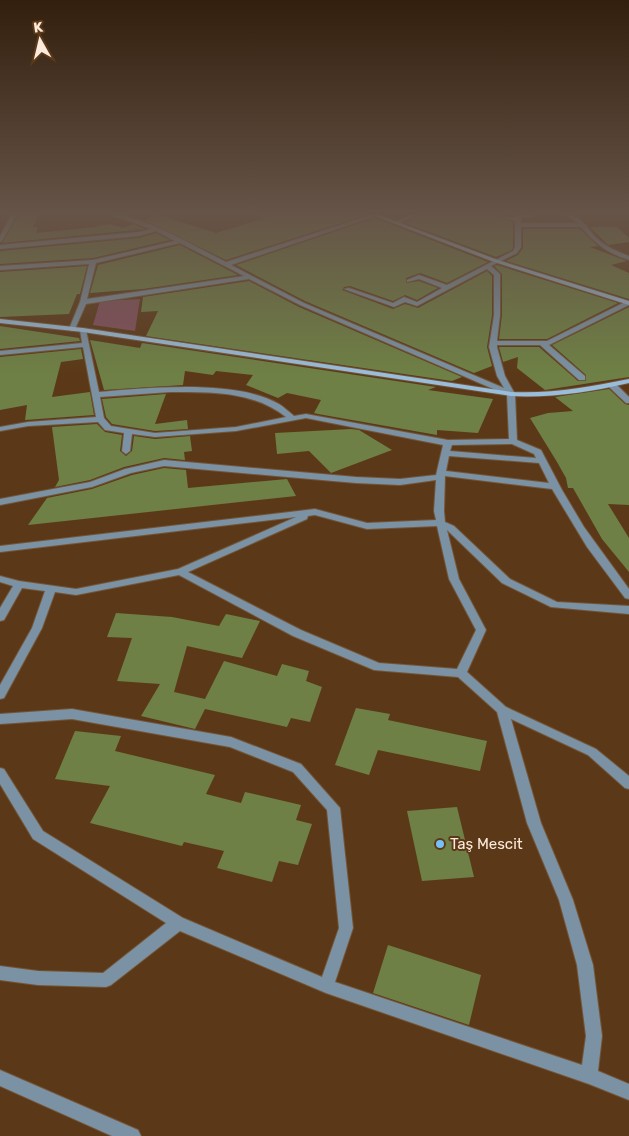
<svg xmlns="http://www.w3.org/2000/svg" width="629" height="1136" font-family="Rubik,sans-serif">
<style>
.green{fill:#81505d}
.building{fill:#6e8045}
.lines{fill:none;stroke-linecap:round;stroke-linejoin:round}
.street-casing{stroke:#755537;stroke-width:2}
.secondary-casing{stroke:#755537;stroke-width:2}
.street{fill:#7a92a4;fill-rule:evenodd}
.secondary{fill:#99bedb;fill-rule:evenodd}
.poi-dot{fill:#77c0f7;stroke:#5b3918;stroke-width:2}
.labels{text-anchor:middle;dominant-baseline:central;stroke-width:4;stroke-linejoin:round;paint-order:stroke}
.near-poi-label{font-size:15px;fill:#fceadc;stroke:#5b3918;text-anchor:start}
</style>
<rect width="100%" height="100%" fill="#5b3918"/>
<path class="green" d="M140,299L135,331L93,325L100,301Z"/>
<path class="building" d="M19,215H38L33,227H38L36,233L97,227V226L111,224L123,228L133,224L145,229L2,243Z
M159,215L216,233L275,215H366L226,260L144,220Z
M419,215H493L513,222V247L512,250L496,257L405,223Z
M375,218L488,262L447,283L420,273L406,278V283L419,281L438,288L417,300L405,295L393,301L350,286L344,287L342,290L393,309L405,304L418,308L487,271L492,276V315L487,347L492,366L474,373L305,301L236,265Z
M590,227H617L629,238V242L608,245Z
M523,229H580L598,246L590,247L627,261L611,265L629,273V299L506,261L518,255L523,248Z
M156,233L170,240L93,258L0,264V251L139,238Z
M180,245L238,275L143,289L90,293L98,265Z
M497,265L618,303L547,339H499L502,315V274L494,266Z
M87,266L80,294H77L69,314L0,317V272Z
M249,281L299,307L462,377L452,381L146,336L158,311L141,312L143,297Z
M629,307V377L545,390L517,368L518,357L503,362L499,347H539L578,381H586V375L552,345Z
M0,326L79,338L80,341L0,349Z
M90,340L140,348L142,343L436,387L428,390L493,399L478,433L437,430V435L318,414L314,413L321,400L287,393L278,398L246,385L253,375L216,371L213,375L185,371L183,385L104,390Z
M81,349L83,359L61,362L52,397L90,392L94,415L25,420L27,405L0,410V357Z
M609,389L625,404L629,405V505L608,504L629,538V572L602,539L573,488H568L566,478L557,462L530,418L548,413L573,411L555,397Z
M166,394L155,424L187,420L188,429L155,431L112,424L106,417L102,399Z
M97,424L105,432L122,435L120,451L126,456L132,451L134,436L155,439L190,436L192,451L184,452L185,460L164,458L124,467L90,480L55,487L59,480L52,427Z
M351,429L359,430L392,450L331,473L309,451L277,454L275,433Z
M164,468L186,470L188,488L287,479L296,496L28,525L47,498L92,489L132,475Z
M116,613L172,617L219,626L226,614L260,621L242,658L187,646L174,692L205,699L224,661L277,676L282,664L309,671L306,681L322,687L310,722L291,718L287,727L205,709L195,729L141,716L160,684L117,681L132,638L107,637Z
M356,708L390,714L388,720L487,741L480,771L378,750L369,775L335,765Z
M75,731L121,736L115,751L215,775L206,794L241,803L245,792L301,805L296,820L312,824L298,865L279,861L272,882L217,868L224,851L184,842L182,846L90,823L110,786L55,779Z
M457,807L474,877L422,881L407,811Z
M388,945L481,975L469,1025L373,993Z"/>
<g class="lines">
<defs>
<path id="street" d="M11,215H17L2,241L0,242V236Z
M112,215C139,213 200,249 226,262L371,215H379L231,265L304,303L504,388L497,376L489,347L494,315V275L487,269L417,306L405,302L394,307L344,289L349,288L393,303L404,297L417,302L442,288L419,279L407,282V280L419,275L447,285L513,251L515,247V221L495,215L515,218V215H533L530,217H521V223H578L566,215C583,214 588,232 600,241C608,248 619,252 629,256V260C607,253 596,244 581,227H521V247L517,253L491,266L500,274V315L497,341H547L625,302L629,301V305L549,345L585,376V380H579L540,345H497V347L505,376L515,394L517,440L541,450L562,490L584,527L629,589V599L625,598L587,547L552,489L445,476L444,511L445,522L454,526L510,579L557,602L629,606V614L551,607L502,583L447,530L459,579L486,630L467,672L506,707L596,749L629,776V789L625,788L588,755L511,719L541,823L573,900L593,965L602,1036L598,1071L629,1084V1100L589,1084L326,993L180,931L111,985L106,987L38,985L0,980V966L38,971L103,973L166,923L33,839L0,784V768L4,769L43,831L183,918L322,977L339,928L327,810L293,772L230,747L72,719L0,724V714L72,709L231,737L301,764L340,808L353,928L335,982L582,1065L586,1036L577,965L559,900L527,823L497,712L458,677L374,670L293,636L179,575L76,595L55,592L42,628L4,698L0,699V685L32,628L45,591L22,588L4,620L0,621V608L13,586L0,582V576L19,581L76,589L178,569L296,517L0,552V546L315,509L367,523L436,520L434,511L436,480L400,485L356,483L164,466L131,473L92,487L0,505V499L90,482L125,469L164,460L356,477L400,479L436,475L443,445L306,418L236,431L155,437L132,434L130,451L126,454L122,451L124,433L105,430L98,422L28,426L0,431V427L28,422L96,417L83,347L0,355V351L82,343L80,330L83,328L86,330L99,392C147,388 236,379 279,404C284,407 289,412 294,416L306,414L448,440L509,439L507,395L300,305L249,279L86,304L75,329L72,331L69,329L80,302L89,264L0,270V266L93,260L175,241L156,231L139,236L0,249V245L139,232L151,229ZM180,243L244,276L87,299L96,263ZM170,392C211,392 253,391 286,417L236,427L155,433L111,426L104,418L100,397ZM512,444L534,454L536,458L450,451L452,445ZM449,456L539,463L549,483L446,471ZM315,515L367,529L437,526L449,579L476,630L457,669L379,663L301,630L188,572L307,519L308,516Z
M260,215H267L264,217Z
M410,215H417L398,224L393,223Z
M609,383H615L629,397V403H626L609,387Z
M0,1070L138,1130L141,1136H112L0,1086Z"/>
<path id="secondary" d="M372,215H379L498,260L629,301V305L494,262Z
M0,319L83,328L511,392C551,394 590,387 629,379V383C590,392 551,398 511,396L83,332L0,323Z"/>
</defs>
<use href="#street" class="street-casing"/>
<use href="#secondary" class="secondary-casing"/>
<use href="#street" class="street"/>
<use href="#secondary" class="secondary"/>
</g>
<linearGradient id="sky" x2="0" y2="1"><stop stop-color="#321f0d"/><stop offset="0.57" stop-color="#665448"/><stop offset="1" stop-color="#665448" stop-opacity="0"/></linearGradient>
<rect width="629" height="374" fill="url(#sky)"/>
<circle class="poi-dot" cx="440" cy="844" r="5"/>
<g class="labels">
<g class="near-poi-label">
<text x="450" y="844">Taş Mescit</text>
</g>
</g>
<g transform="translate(40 40) rotate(352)" stroke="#5b3918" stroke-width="4" paint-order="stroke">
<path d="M0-4L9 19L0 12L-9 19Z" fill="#fceadc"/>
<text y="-8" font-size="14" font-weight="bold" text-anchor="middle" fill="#fceadc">K</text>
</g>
</svg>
